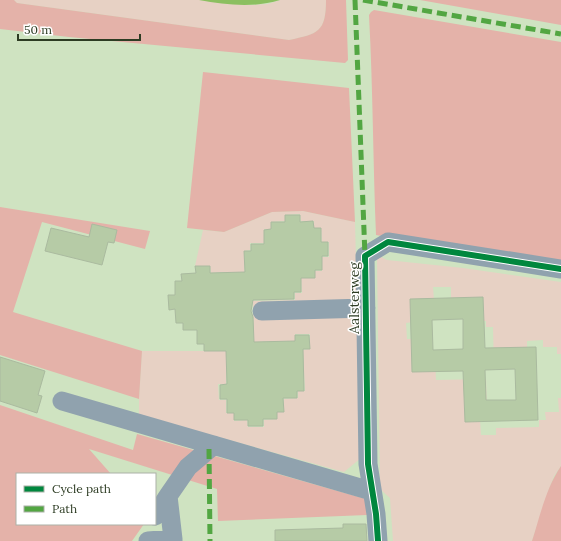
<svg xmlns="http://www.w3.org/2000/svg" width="561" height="541" font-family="Lora,serif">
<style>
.green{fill:#e7d1c4}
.forest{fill:#e4b2a9}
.water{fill:#8cbf60}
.building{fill:#b6cba6;stroke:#aaba9f;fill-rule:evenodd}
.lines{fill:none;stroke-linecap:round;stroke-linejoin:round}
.minor{stroke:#90a2ae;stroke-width:19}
.quiet{stroke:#52a642;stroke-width:5;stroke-dasharray:10 5;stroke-linecap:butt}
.cycleway-casing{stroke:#fff;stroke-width:8}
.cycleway{stroke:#00873e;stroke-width:6}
.labels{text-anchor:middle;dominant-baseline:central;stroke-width:3;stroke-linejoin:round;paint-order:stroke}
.street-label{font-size:14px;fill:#2d3c23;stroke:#fff}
</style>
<rect width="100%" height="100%" fill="#cfe3c1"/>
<path class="green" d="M14,0H199L251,5L268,4L280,0H326C326,32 318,34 289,40L17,3Z
M303,211L355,222L361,458L344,472L139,415V399L142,351H246L232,370H226V384H218L219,400H226V413H234V421L247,420L248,427H264V420L277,419V412H284V399L298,398V391H305L303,350L310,349V334H295V341L254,342L253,301L295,300V293H302L301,278H315V271H322V257H329V242H322L321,228H314V221H301L300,214L285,215V221L271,222V229H264V243H250V250L244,251L245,292L225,279V272L211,273L210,266H195L203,230L224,232L272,212Z
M377,255L387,260L463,268L561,282V354H557V347H543V340L527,341V348L494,369L493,327H486V321H479L451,300V287H433L434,300L413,322L406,323L407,339H414L435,359L436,380L486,379L487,418L480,419L481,435H496V428L539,427V420H546L545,412H559L558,398H561V466L554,476L548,492L532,541H393L390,498L380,489Z"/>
<path class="forest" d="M0,0H14L17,3L289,40C318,34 326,32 326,0H346L348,60L345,63L69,37L0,29Z
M420,0H561V25Z
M374,10L561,42V264L433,245L376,235C373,162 373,89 369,15L371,12Z
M203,72L349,88L355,222L303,211L272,212L224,232L187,228Z
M0,207L150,231L145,249L42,222L13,312L142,351L139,399L0,355Z
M0,405L133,450L137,434L366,499L367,515L218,521L217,489L89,449L111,474H17V524H144L132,541H0Z
M561,466V541H532C540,516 546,488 561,466Z"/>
<path class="water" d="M199,0H280C254,8 226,5 199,0Z"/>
<path class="building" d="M285,215H300V222L313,221L314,228H321V242H328V256H322V270H315V278H301V292H294V299L253,300L251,311L253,317L254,342L295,341V335H309L310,349H303L304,391H297V398H283L284,412H277V419H263V426H248V420H234V413H227V399H220V385L227,384L226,351H204V344H197V330H183V323H176L175,309L169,310L168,295H175V281H182L181,274L196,273L195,266H210V273L245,272L244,251H251V244H264V230L271,229V222H285Z
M92,224L117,230L114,243L108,242L102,265L45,251L51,228L89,237Z
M483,297L485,348L536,347L538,420L465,422L463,371L412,372L410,299ZM463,319V349L433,350L432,320ZM515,369L516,400H486L485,370Z
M0,357L45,371L38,395L42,396L37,413L0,401Z
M343,524H366L367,541H275V530L343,528Z"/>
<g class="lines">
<path class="minor" d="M262,311L366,308
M62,401L371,491
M168,496L188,467L214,445
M155,516L168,496L173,539
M148,541L173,539V541
M378,541L376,514L368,464L365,256L388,242L561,269"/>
<path class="quiet" d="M355,0L365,256
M363,0L561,34
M209,449L210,541"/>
<defs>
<path id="cycleway" d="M378,541L376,514L368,464L365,256L388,242L561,269"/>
</defs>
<use href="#cycleway" class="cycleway-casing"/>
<use href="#cycleway" class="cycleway"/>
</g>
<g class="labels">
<g class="street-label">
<text transform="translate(354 298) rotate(-90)">Aalsterweg</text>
</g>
</g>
<rect x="16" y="473" width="140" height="52" fill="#ffffff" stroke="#abb1a7"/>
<rect x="24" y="486" width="20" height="6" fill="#00873e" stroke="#abb1a7"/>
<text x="52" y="493" font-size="12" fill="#2d3c23">Cycle path</text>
<rect x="24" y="506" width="20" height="6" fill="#52a642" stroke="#abb1a7"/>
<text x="52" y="513" font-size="12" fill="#2d3c23">Path</text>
<path d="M18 34v6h122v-6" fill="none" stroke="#2d3c23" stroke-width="2"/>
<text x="24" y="34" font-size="12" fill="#2d3c23" stroke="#ffffff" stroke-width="3" paint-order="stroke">50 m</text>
</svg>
